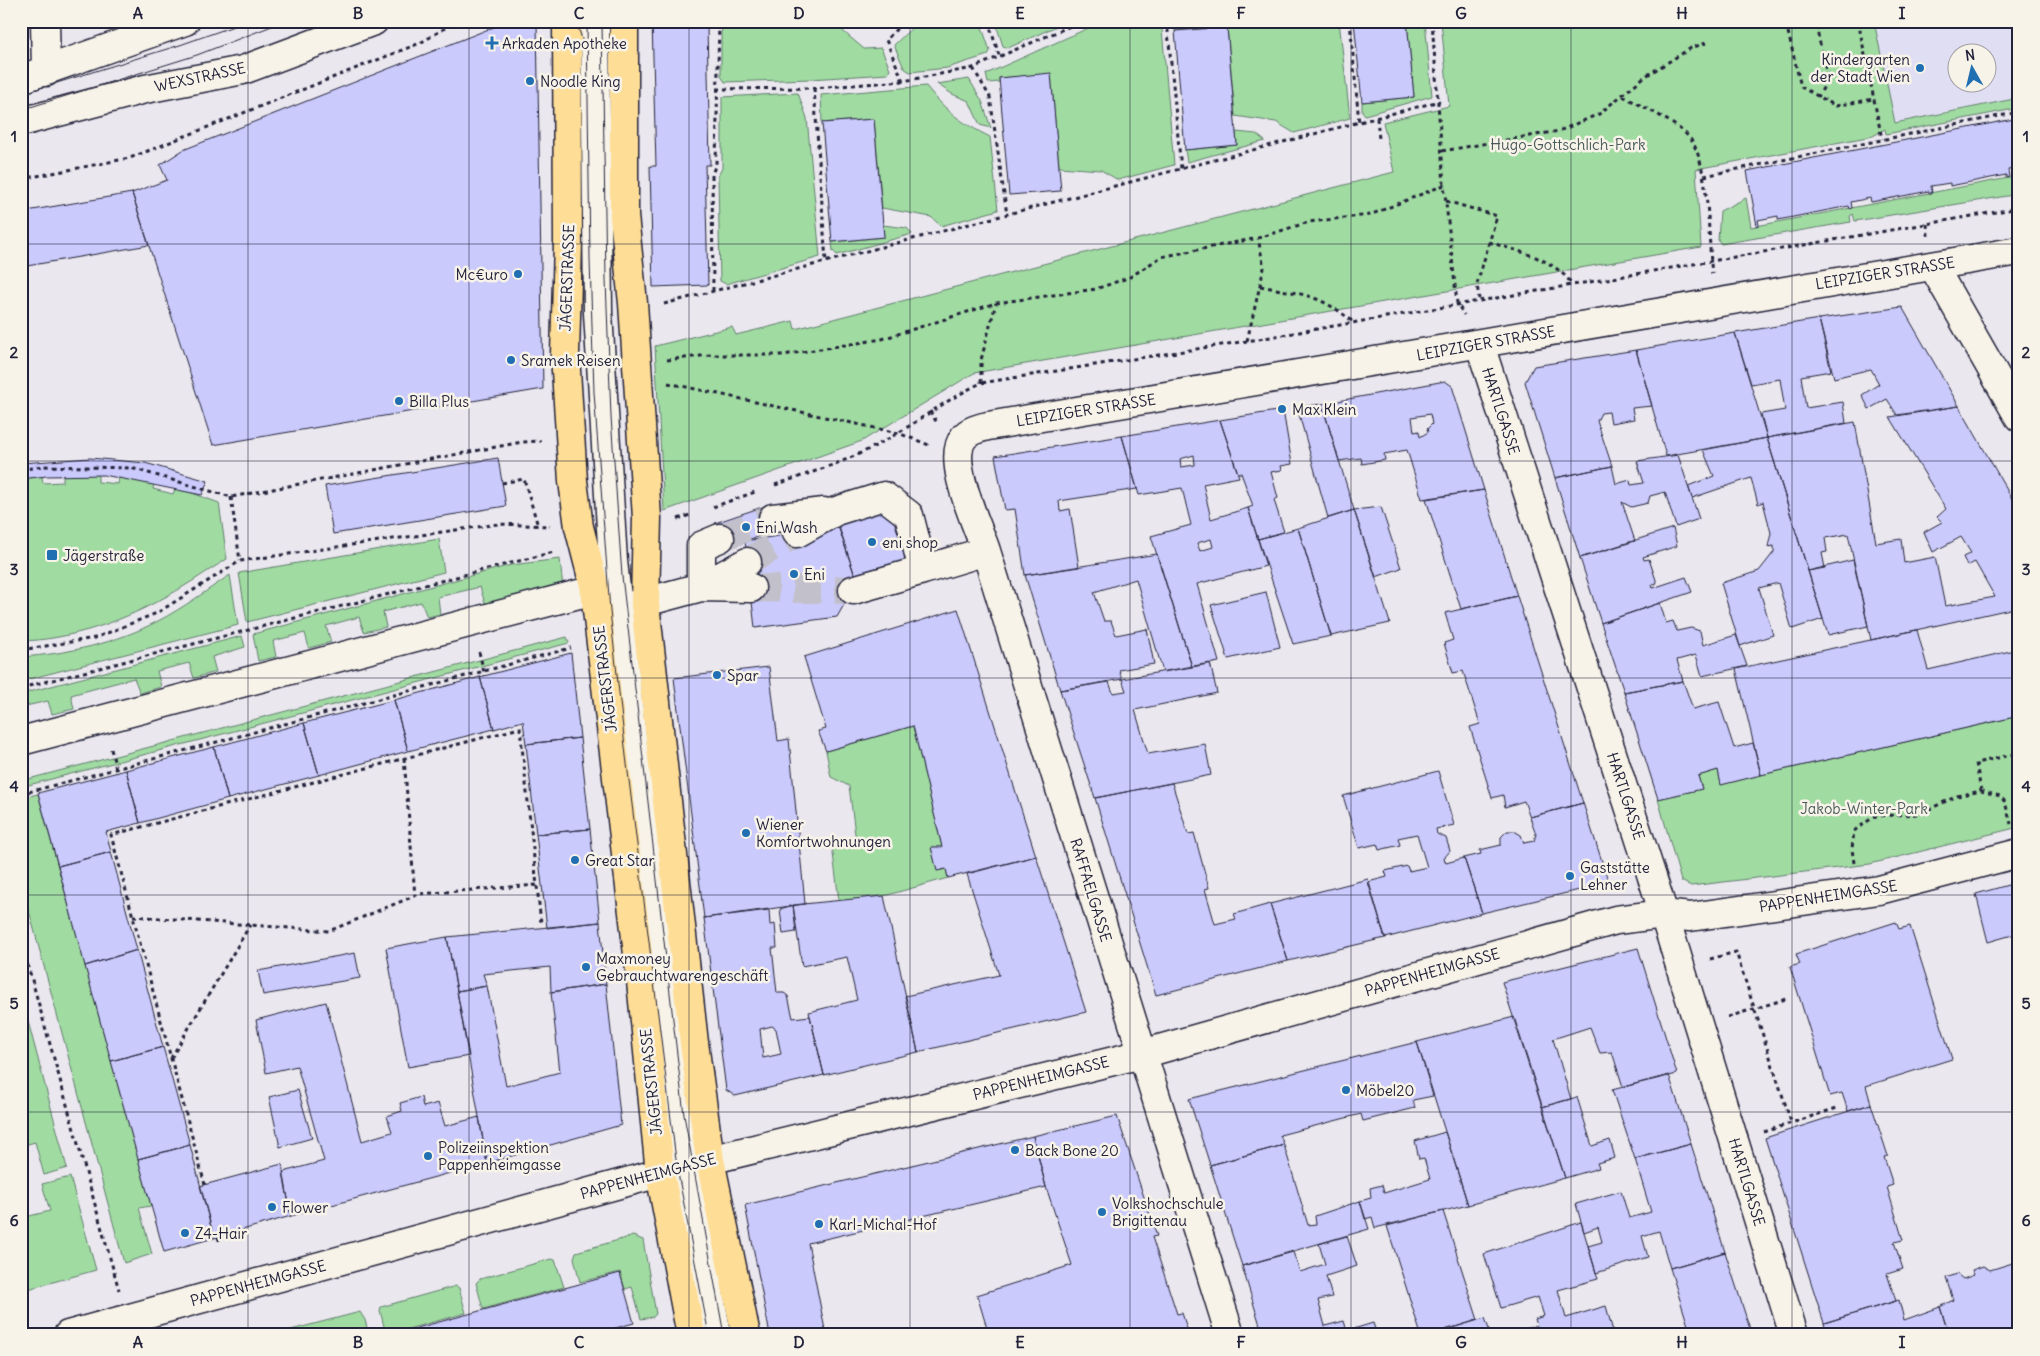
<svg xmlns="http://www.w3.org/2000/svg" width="2040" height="1356" font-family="Delius,sans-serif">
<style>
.built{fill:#e0def2;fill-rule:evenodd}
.green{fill:#a0dba1;stroke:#617e6e}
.building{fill:#cacafc;stroke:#22223b;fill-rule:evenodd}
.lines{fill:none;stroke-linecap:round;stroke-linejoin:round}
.minor-tunnel{stroke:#c2c0ca;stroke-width:28;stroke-dasharray:28 14;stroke-linecap:butt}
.minor-casing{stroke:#22223b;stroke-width:31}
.major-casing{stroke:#22223b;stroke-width:31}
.path{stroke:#22223b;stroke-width:3;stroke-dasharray:4 4;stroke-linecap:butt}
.minor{stroke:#f7f3e8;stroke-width:28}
.major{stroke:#fedd96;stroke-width:28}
.tram{stroke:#22223b;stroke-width:1}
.grid{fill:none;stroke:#22223b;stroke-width:1;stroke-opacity:0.55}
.poi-dot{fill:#1f6fb2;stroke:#f7f3e8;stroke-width:2}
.labels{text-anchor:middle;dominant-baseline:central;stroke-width:5;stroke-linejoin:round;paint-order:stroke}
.poi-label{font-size:15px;fill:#22223b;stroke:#f7f3e8;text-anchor:start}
.street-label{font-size:15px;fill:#22223b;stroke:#f7f3e8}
.park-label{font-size:15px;fill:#485a5a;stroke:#f7f3e8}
.neatline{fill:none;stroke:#22223b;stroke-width:2}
.grid-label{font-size:16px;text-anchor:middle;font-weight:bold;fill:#22223b}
</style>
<rect width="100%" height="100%" fill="#eae7ee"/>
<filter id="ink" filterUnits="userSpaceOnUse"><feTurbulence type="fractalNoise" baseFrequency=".02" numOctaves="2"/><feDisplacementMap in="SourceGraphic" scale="10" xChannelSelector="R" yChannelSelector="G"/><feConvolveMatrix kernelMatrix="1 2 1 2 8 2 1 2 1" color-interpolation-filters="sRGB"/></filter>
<g filter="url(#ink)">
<path class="built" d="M1874,21H2019V98L1894,123ZM1958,52H1988V82H1958Z"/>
<path class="green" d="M724,21H831L864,49L881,48L890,69L888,74L810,79L725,82L721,76V33Z
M919,21H980L990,51L988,55L947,68L910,72L904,68L894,45Z
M995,21H1068L1008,48L1003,46Z
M1104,21H1154L1162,29L1174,165L1118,180L1101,170L1059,167L1051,74L999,78V82L988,83L986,74Z
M1174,21H1339L1350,118L1294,133L1276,122L1235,116L1227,27L1175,31Z
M1407,21H1425L1432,96L1365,115L1362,111V102L1414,97Z
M1441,21H1874L1895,123L2019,98V108L1886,134L1885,129L1873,136L1696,169L1701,247L974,373L862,441L664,511L655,346L732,327L736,335L793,321L795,329L1394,172L1383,122L1449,106Z
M969,79L982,101L991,128L980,125L969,101L952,94L937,84Z
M926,86C947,112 960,122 990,137L998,210L941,226L931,217L882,208L874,119L822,123L821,95Z
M798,93L807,118L820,257L726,284L720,281L718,176L722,168V97Z
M1236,132L1256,134L1265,141L1187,162L1185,150L1237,145Z
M2019,176V194L1855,221L1853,214L1850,216L1851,222L1721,244L1718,240L1720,211L1746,198L1751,227Z
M883,225L907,228L912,234L837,255L833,251L832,242L884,237Z
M63,474H98V482L118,484L119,476L154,482L153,489L173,494L176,487L219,503L227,559C204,573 182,589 158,601C118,623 67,640 21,641V479L42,476L43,483L63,482Z
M439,539L444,572L247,622L239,573Z
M560,559L563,588L486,607L480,587L438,597L440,614L427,617L421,602L383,612L386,627L364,632L359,617L326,626L331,642L309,648L305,633L273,641L276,657L258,661L253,634L511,565Z
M230,575L238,625L21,681V657C67,654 117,643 158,621C183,608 206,591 230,575Z
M242,636L245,647L212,657L216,672L194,678L189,663L157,671L161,687L140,693L134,678L71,695L74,709L52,714L48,701L21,707V694Z
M567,637L569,643L21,787V781Z
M2019,716V827L1870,864L1691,886L1681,881L1658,799L1702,789L1698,776L1718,770L1721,784Z
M913,726L942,847H931L937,870L946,869L948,878L884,896L839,901L832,846L856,842L849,786L831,777L826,751Z
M38,794L151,1206L139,1208L152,1254L124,1263L21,881V798Z
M21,995L67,1168L44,1175L35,1142L21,1146Z
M70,1177L96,1270L21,1291V1218L50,1211L42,1184Z
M633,1236L643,1240L656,1314L653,1317L641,1319L632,1287L625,1289L620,1272L580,1282L574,1258L576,1252Z
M551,1259L555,1260L564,1287L483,1309L476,1283L480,1279Z
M456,1286L459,1288L466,1313L386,1335L380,1310L381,1307Z
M360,1312L365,1320L369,1335H283L287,1331Z"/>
<path class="building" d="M509,21H537L543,389L213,445L132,193L167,180L160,165L183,150Z
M652,21H709L707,25L710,165H705L708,285L653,287L650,166H656Z
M1354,21H1407L1414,97L1362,102Z
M1227,27L1237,145L1185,150L1175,31Z
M1051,73L1061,191L1009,195L999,78Z
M2019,118V168L2008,170L2009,177L2006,178V175L1950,186V183L1931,186L1932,193H1929V191L1871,202L1870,198L1851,202L1852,208L1850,209L1849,206L1778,220V216L1758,220L1759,225L1757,226L1747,171Z
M874,119L884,237L832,242L822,123Z
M132,193L149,245L21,267V212Z
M1902,307L1959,406L1897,415L1887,399L1869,409L1862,395L1879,384L1871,369L1834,378L1819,319Z
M2019,307V330L2013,320Z
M1819,319L1831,371L1801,376L1806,408L1843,402L1846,423L1767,438L1761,414L1785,410L1780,379L1751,384L1735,333Z
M1735,333L1767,438L1666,456L1636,350Z
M1636,350L1652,406L1632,408L1634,419L1611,423L1609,412L1601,413L1597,421L1612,466L1555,478L1525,382L1534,366Z
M1445,381L1452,386L1484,490L1422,499L1407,450L1384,454L1385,460L1362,464L1361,458L1339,461L1322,404ZM1430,414L1432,424L1427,429L1428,432L1420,437L1419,431L1414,432L1412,417Z
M1322,404L1354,510L1328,518L1297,407Z
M1959,406L2019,511V607L1871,640L1848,534L1825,538L1827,552L1822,553L1825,568L1808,571L1767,438L1855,422L1876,543L1901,539L1904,563L1935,557L1945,606L1995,597L1975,562L1967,566L1963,557L1971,553L1961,537L1933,552L1924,532L1942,522L1937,517L1946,509L1890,417Z
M1283,410L1292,464L1281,466L1282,470L1271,472L1278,498L1274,500L1284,532L1258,539L1248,508L1253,506L1241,473H1238L1220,420Z
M1220,420L1239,477L1203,484L1211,519L1248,508L1266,566L1197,584L1219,662L1192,667L1151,536L1191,525L1182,488L1139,495L1122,436ZM1194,455L1195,465L1181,467L1180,459ZM1211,539L1213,547L1200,551L1197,543Z
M1122,436L1137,489L1059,501L1060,511L1070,509L1079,567L1025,575L1015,509L1005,510L995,456Z
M1767,438L1823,619L1792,629L1778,583L1759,588L1773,635L1740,646L1721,583L1759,571L1774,552V546L1768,547L1771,533L1763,502L1758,504L1751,478L1692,498L1688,486L1714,476L1703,450Z
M1678,455L1699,519L1676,527L1665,492L1650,496L1648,503L1631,507L1622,502L1635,541L1580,558L1555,478L1612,466L1616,484L1630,480L1631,485L1644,483L1637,461Z
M90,458L145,463L208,481L202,495L104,475L47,476L21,479V463Z
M498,458L506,506L333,534L325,486Z
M1484,490L1517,596L1461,609L1426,499Z
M768,505L777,530L724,548L715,523Z
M1381,507L1401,568L1376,577L1354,510Z
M881,509L892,515L906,556L901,567L857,582L837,523Z
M1354,510L1390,623L1331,636L1298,528Z
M839,527L857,582L837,617L755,628L745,541Z
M1298,528L1331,636L1293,644L1258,539Z
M1673,528L1677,546L1643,557L1644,560L1649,559L1657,583L1652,585L1653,588L1686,577L1692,592L1601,623L1580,558Z
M1157,554L1192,667L1163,672L1136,579L1094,592L1104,621H1111L1116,635L1147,629L1154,664L1119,670L1122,679L1060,690L1025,575Z
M1853,560L1868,626L1828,635L1808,571Z
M1266,592L1280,647L1228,659L1211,605Z
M1517,596L1583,803L1530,817L1524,801L1505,807L1503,795L1492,798L1470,727L1480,724L1463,671L1453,673L1444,643L1453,640L1445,613Z
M1660,603L1666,623L1673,621L1677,631L1691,628L1700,631L1703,645L1736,635L1747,666L1702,676L1696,655L1677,660L1683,681L1624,692L1601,623Z
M958,609L1036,856L948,878L946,869L937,871L931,847H942L913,726L826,751L818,731L826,729L804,657Z
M1917,630L1928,670L2019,649V716L1761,775L1736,669Z
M571,653L580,738L526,744L523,721L494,729L480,677Z
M1210,663L1217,693L1135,710L1148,754L1205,744L1211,775L1095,798L1060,690L1109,682L1113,693L1126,691L1122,679Z
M769,667L778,741L789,739L805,904L704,918L674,678Z
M480,677L494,729L408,751L394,700Z
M1683,681L1693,709L1719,702L1734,748L1753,743L1761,775L1721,785L1718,770L1698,776L1702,789L1658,799L1624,692Z
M394,700L408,751L319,775L304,723Z
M304,723L319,775L228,799L214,747Z
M580,738L590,829L536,834L526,744Z
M214,747L228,799L140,823L126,770Z
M126,770L140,823L106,832L111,852L58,866L38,793Z
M1438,771L1454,825L1436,829L1437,834L1446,838L1450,851L1444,858L1446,863L1464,858L1482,913L1385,938L1368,882L1387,877L1385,871L1407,866L1409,871L1427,867L1417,834L1398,838L1400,845L1379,850L1377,844L1359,848L1343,796Z
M1172,783L1188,834L1194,833L1209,888L1205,889L1215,924L1236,919L1234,914L1270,904L1288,961L1156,995L1095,798Z
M1583,803L1609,883L1482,913L1464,858L1481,854L1480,850L1501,845V837L1507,831H1514L1521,835L1524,843L1534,841L1536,834L1530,817Z
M590,829L600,922L547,928L536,834Z
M111,852L137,950L85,966L58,866Z
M1036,856L1086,1012L918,1052L905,996L999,975L967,874Z
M1368,879L1385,938L1288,961L1270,904Z
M2019,882V933L1988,942L1976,894Z
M884,896L918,1052L824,1075L809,1012L857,1000L847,957L802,966L793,905Z
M793,905L796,932L783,934L780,909Z
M769,910L770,925L775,924L777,948H772L777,993H784L788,996L793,1018L810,1016L824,1075L735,1096L726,1090L704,918ZM772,1026L776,1029L781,1054L763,1058L760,1029Z
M600,922L606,984L551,992L550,967L483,974L487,986L457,991L447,937Z
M1896,922L1899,929L1910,926L1952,1059L1866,1086L1871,1104L1848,1111L1842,1093L1830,1096L1790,967L1800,964L1796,954Z
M447,937L469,1056L408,1067L386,948Z
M1638,948L1677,1074L1623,1087L1612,1052L1600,1053L1590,1027L1553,1039L1571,1099L1542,1107L1502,982Z
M137,950L163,1047L111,1061L85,966Z
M355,953L360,978L263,995L258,971Z
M606,984L621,1125L487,1163L457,991L487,986L506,1086L560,1072L551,992Z
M326,1002L362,1141L392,1132L387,1116L402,1111L400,1103L421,1097L423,1107L438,1103L445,1126L479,1117L487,1163L291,1216L283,1172L324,1161L297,1066L266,1073L256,1020Z
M1514,1017L1565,1178L1468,1205L1417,1042Z
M1417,1042L1433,1096L1413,1100L1415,1108L1363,1121L1361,1114L1280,1135L1284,1145L1210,1165L1189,1099Z
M163,1047L190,1145L138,1159L111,1061Z
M1669,1075L1691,1144L1635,1159L1612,1090Z
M298,1090L312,1138L280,1147L269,1097Z
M1577,1097L1592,1146L1610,1140L1615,1158L1597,1163L1599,1168L1565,1178L1542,1107Z
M1871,1104L1888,1156L1884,1157L1893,1185L1887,1187L1903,1240L1894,1242L1903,1269L1887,1274L1896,1301L1824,1323L1765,1138Z
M1117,1116L1157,1236L1152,1237L1177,1314L1182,1313L1189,1335H989L977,1295L1072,1265L1046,1187L1033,1136Z
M1445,1132L1468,1205L1375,1228L1372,1217L1365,1219L1360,1201L1371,1198L1370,1188L1382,1185L1384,1193L1430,1179L1424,1158L1419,1159L1415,1141Z
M1033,1136L1046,1187L808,1243L826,1335H770L745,1205Z
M1691,1144L1725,1252L1670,1268L1659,1231L1642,1236L1648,1257L1596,1273L1588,1246L1602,1242L1598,1227L1584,1232L1576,1204L1621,1191L1629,1218L1651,1212L1635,1159Z
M190,1145L214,1238L164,1252L138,1159Z
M1284,1145L1308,1225L1316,1224L1315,1216L1360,1201L1369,1229L1242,1266L1210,1165Z
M282,1164L291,1216L214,1238L200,1186Z
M1443,1211L1478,1320L1429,1335H1421L1387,1226Z
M1581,1222L1598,1279L1558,1290L1566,1318L1606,1306L1614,1335H1508L1537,1325L1535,1319L1544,1316L1538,1297L1501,1308L1484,1254Z
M1347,1236L1357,1266L1326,1276L1332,1297L1318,1300L1325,1326L1344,1321L1347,1331L1373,1323L1377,1335H1263L1242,1266L1293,1252L1300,1272L1325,1264L1319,1244Z
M1725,1252L1752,1335H1691L1670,1268Z
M2019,1261V1335H1949L1940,1307L1953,1300L1946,1278L1957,1274L1963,1279L1974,1275L1972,1270L1983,1266L1990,1270Z
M620,1273L634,1323L590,1335H391Z
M1899,1300L1904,1320L1940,1307L1949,1335H1827L1824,1323Z
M1485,1318L1491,1335H1429L1478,1320Z"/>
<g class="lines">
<path class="minor-tunnel" d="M720,538L773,518
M747,562L797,533
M751,588L853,590"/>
<defs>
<path id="minor" d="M45,21L46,72
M595,21L598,313L613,561L630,719L682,1145L717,1335
M21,79L185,21
M21,122L145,89L243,70L374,21
M1933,266L2019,417
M1480,345L1664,914L1794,1335
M773,518L824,512
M797,533L836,511L884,496L909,515L923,570L853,590
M747,562L701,587L751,588
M923,570L986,551
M623,608L701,587V546L720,538
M21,741L594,590
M68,1335L685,1166L1142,1054L1616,920L1664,914L1690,917L1879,890L2019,853
M1230,1335L986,551C978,526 945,460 964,437C970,430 980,428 988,426C1332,369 1675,310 2019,251"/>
<path id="major" d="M567,21L568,242L565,355L573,481L579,527L594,585L640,971L660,1173L691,1335
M624,21V216L633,303L647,518L645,604L694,1043L710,1160L746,1335"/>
</defs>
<use href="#minor" class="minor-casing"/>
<use href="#major" class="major-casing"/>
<path class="path" d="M988,21L1000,58
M1167,21L1181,169
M1350,21L1359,123
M1432,21L1444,185L1457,303L1464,315
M1858,21L1882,139
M1816,26L1828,79L1818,97
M1788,32L1801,87L1836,106L1873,99
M973,68L990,97L1007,215
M903,81L886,40L904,21
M814,88L826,262
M716,89L814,88L903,81L973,68L1082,21
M1623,96C1645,108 1670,119 1688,136C1710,160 1708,240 1712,274
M1377,118L1379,139
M1442,151L1559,131L1599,114L1644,77L1691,48L1706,43
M1704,176L2019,112
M21,179L130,158L420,43L457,21
M1446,201L1497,216L1477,284L1479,299
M1927,224L1928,236
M1489,242C1519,252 1552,257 1571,283
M1260,286C1301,294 1320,294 1353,322
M713,291L712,174L716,164L719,21
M664,304L1440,101
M1247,341L1264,268L1258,238
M667,360L710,355H783L882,339L996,303L1096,289L1130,277L1161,257L1258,238L1309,222L1370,215L1444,185
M668,383L898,433L929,445
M981,383V360L996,303
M930,411L937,423
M21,470L42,466L131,468L231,497L522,442L541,441
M502,483L524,479L538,526
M775,485C810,473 846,462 879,444C914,425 945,400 981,383L1247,341L2019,208
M231,497L240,561
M713,507L755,492
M678,519L693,514
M21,650L95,638L157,613L240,561L498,524L550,526
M479,652L485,676
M21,688L554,552
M111,749L117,773
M404,758L415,896
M1981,791L1976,763L2019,753
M21,794L571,648
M1854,863L1852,849L1854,831L1875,816L1919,814L1957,796L1981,791L2000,796L2005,802L2011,824
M133,916L329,931L419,894L537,885
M21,941L119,1290
M1710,959L1736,952L1791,1122
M1728,1017L1789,998
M171,1058L250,925
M1764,1132L1837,1108
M205,1185L111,835L520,728L541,923
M218,1237L220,1243"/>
<use href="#minor" class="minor"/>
<use href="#major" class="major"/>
<path class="tram" d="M576,21L584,45
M587,21L590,260L594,392L610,611L626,756L677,1168L709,1335
M602,21L606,280L611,417L622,576L684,1115L724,1335
M21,94L180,45L248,21
M21,110L197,55L285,21"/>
</g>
</g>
<path class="grid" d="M248,21V1335M469,21V1335M689,21V1335M910,21V1335M1130,21V1335M1351,21V1335M1571,21V1335M1792,21V1335M21,244H2019M21,461H2019M21,678H2019M21,895H2019M21,1112H2019"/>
<g class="poi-dot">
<path d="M489.5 35.5h5v5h5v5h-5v5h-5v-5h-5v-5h5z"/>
<circle cx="1920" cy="68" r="5"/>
<circle cx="530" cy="81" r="5"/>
<circle cx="518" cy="274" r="5"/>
<circle cx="511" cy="360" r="5"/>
<circle cx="399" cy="401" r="5"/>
<circle cx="1282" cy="409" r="5"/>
<circle cx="746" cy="527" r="5"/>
<circle cx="872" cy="542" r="5"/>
<rect x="46" y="549" width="12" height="12" rx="2.5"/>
<circle cx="794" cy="574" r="5"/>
<circle cx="717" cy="675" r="5"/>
<circle cx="746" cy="833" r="5"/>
<circle cx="575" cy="860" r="5"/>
<circle cx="1570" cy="876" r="5"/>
<circle cx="586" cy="967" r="5"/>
<circle cx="1346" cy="1090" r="5"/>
<circle cx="1015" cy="1150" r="5"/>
<circle cx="428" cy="1156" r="5"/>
<circle cx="272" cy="1207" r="5"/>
<circle cx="1102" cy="1212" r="5"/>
<circle cx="819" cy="1224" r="5"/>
<circle cx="185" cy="1233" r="5"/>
</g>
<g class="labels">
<g class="poi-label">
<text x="502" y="43">Arkaden Apotheke</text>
<text x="1910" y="59" text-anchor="end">Kindergarten<tspan x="1910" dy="17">der Stadt Wien</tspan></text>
<text x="540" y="81">Noodle King</text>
<text x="508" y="274" text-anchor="end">Mc€uro</text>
<text x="521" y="360">Sramek Reisen</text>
<text x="409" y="401">Billa Plus</text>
<text x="1292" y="409">Max Klein</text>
<text x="756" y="527">Eni Wash</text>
<text x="882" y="542">eni shop</text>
<text x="63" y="555">Jägerstraße</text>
<text x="804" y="574">Eni</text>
<text x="727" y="675">Spar</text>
<text x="756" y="824">Wiener<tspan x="756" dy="17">Komfortwohnungen</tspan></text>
<text x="585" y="860">Great Star</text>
<text x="1580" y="867">Gaststätte<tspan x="1580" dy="17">Lehner</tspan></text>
<text x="596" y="958">Maxmoney<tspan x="596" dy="17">Gebrauchtwarengeschäft</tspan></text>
<text x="1356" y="1090">Möbel20</text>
<text x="438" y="1147">Polizeiinspektion<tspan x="438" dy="17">Pappenheimgasse</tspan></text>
<text x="1025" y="1150">Back Bone 20</text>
<text x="1112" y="1203">Volkshochschule<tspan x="1112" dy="17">Brigittenau</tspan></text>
<text x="282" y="1207">Flower</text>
<text x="829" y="1224">Karl-Michal-Hof</text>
<text x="195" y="1233">Z4-Hair</text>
</g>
<g class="street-label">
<text transform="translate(200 77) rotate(-12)">WEXSTRASSE</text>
<text transform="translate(1885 273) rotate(-9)">LEIPZIGER STRASSE</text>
<text transform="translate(567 278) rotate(-88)">JÄGERSTRASSE</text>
<text transform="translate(1486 343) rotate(-10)">LEIPZIGER STRASSE</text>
<text transform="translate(1086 410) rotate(-9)">LEIPZIGER STRASSE</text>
<text transform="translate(1501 411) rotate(72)">HARTLGASSE</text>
<text transform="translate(605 679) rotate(-97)">JÄGERSTRASSE</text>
<text transform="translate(1626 796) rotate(72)">HARTLGASSE</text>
<text transform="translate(1091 890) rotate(73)">RAFFAELGASSE</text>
<text transform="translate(1828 896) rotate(-9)">PAPPENHEIMGASSE</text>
<text transform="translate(1432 972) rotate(-16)">PAPPENHEIMGASSE</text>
<text transform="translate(1041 1078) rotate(-14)">PAPPENHEIMGASSE</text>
<text transform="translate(651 1082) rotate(-96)">JÄGERSTRASSE</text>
<text transform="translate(648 1176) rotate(-15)">PAPPENHEIMGASSE</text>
<text transform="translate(1747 1182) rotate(73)">HARTLGASSE</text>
<text transform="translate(258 1283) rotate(-15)">PAPPENHEIMGASSE</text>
</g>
<g class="park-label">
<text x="1568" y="144">Hugo-Gottschlich-Park</text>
<text x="1864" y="808">Jakob-Winter-Park</text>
</g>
</g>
<rect width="2040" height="1356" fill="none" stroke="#f7f3e8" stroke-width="55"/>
<g transform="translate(1972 68) rotate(352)"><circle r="24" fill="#f7f3e8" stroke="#a29fa3"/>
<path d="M0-4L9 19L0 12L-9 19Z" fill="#1f6fb2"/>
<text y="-8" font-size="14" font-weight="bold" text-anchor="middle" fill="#22223b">N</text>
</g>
<rect x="28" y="28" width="1984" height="1300" class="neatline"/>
<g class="grid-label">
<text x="138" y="19">A</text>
<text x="358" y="19">B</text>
<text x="579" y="19">C</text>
<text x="799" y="19">D</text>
<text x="1020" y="19">E</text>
<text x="1241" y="19">F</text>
<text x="1461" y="19">G</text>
<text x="1682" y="19">H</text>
<text x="1902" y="19">I</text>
<text x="14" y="142">1</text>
<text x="2026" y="142">1</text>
<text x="14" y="358">2</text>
<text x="2026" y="358">2</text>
<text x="14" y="575">3</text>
<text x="2026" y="575">3</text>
<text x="14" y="792">4</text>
<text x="2026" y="792">4</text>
<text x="14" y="1009">5</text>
<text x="2026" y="1009">5</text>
<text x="14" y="1226">6</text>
<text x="2026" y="1226">6</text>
<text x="138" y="1348">A</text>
<text x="358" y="1348">B</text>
<text x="579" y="1348">C</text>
<text x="799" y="1348">D</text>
<text x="1020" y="1348">E</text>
<text x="1241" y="1348">F</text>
<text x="1461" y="1348">G</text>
<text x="1682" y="1348">H</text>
<text x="1902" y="1348">I</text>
</g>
</svg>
